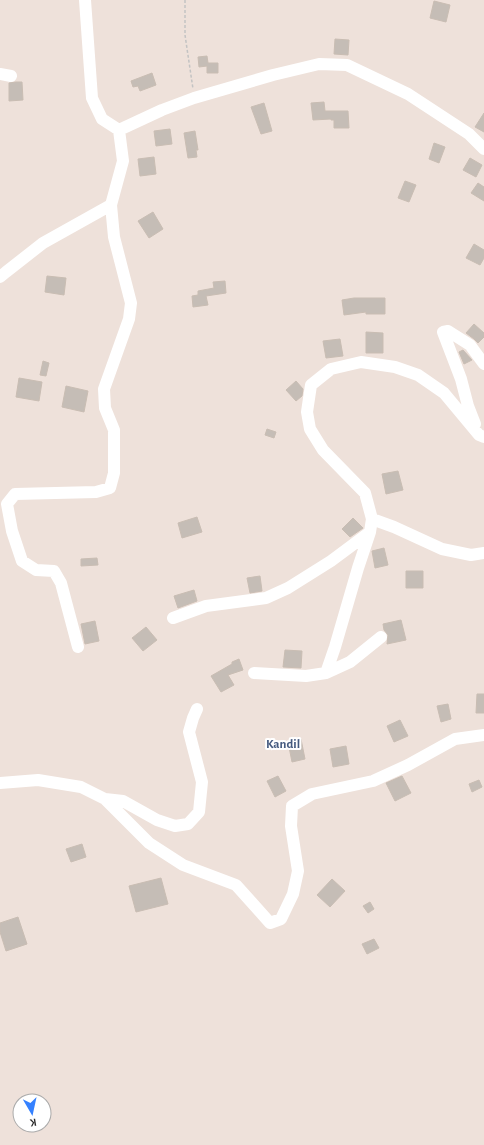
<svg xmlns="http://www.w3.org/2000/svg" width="484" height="1145" font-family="'Alegreya Sans',sans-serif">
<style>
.building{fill:#c5bdb6;stroke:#c9bdb3}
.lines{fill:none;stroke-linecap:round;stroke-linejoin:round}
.path{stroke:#c3c3c3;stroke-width:1.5;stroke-dasharray:3 2;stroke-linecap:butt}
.minor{stroke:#fff;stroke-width:12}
.labels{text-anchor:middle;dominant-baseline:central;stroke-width:4;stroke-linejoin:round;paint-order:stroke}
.neighbourhood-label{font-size:13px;font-weight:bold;fill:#455a7f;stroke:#fff}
</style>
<rect width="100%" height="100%" fill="#eee1da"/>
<path class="building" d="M434,1L450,5L446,22L430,18Z
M335,39L349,40L348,55L334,54Z
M207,56L208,63H218V73H207V66L199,67L198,57Z
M152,73L156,85L140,91L138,86L133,87L131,81Z
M16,82H22L23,100L9,101V83Z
M324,102L325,111H348L349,128H334V120H331V119L313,120L311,103Z
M264,103L272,131L261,134L251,107Z
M484,113V132L475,127Z
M170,129L172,144L156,146L154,131Z
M195,131L198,150H196L197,157L188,158L184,133Z
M434,143L445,147L439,163L429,159Z
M154,157L156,174L140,176L138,159Z
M470,158L482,165L476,177L463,170Z
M405,181L416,185L409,202L398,198Z
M478,183L484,187V201L471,193Z
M153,212L163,229L149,238L138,221Z
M474,244L484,250V258L480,265L466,258Z
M47,276L66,278L64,295L45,292Z
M225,281L226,293L206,296L208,305L193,307L192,296L198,295V291L214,288L213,282Z
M354,298H385V314H366V312L344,315L342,300Z
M474,324L484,333V337L478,343L474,339L466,333Z
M366,332L383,333V353H366Z
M340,339L343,356L326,358L323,341Z
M463,350L472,360L464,364L459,352Z
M43,361L49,363L46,376L40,375Z
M19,378L42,382L39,401L16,397Z
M296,381L303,389L302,396L296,401L286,390Z
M66,386L88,391L84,412L62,407Z
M267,429L276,432L274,438L265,435Z
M398,471L403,490L386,494L382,474Z
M197,517L202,532L182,538L178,523Z
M353,518L363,528L350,537L342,529Z
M384,548L388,565L375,568L372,551Z
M97,558L98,565L81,566V559Z
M406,571H423V588H406Z
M260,576L262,591L250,593L247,578Z
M194,590L197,601L178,608L174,596Z
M401,620L406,640L387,644L388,635L384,630L383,624Z
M95,621L99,641L85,644L81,624Z
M146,627L157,640L143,651L132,638Z
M285,650L302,651L301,668L283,667Z
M239,659L243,670L228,675L234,685L221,692L211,676L232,664V662Z
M477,694H484V713H476Z
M448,704L451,719L441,722L437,706Z
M400,720L408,736L394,742L387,726Z
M301,739L305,759L292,762L288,742Z
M346,746L349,764L333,767L330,749Z
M278,776L286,791L275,797L267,781Z
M402,776L411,793L395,801L386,783Z
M479,780L482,787L472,792L469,784Z
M82,844L86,857L71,862L66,849Z
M161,878L168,904L136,912L129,886Z
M332,879L345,891L330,907L317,895Z
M370,902L374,909L368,913L363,906Z
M18,917L27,944L6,951L0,932V923Z
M374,939L379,948L367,954L362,944Z"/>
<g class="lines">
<path class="path" d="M185,0V35L193,89"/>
<path class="minor" d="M0,74L11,76
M119,130L162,110L194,98L273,75L319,64L347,65L408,94L469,134L484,149
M0,277L6,272L43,243L111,205L123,161L119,130L102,119L92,98L85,0
M475,424L468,406L461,379L443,332L448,331L470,345L484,364
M372,519L394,527L442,549L471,555L484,553
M173,618L206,606L266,598L288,588L331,561L370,532
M78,647L61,583L54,571L36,570L22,561L12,531L7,504L15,494L96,492L110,488L114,473V430L105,408L104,389L129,319L131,303L114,237L111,205
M254,673L306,676L326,673L335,647L358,568L370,532L372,519L365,493L323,450L310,429L307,412L311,385L331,369L361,362L395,367L418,375L444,393L479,435L484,437
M326,673L350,662L381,637
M0,783L38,780L81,787L105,799L149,843L183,865L236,885L270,923L281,919L293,894L298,871L291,826L292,806L312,794L373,781L408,765L455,739L484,735
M105,799L123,801L157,820L175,826L188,824L199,812L202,782L189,732L193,718L197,709"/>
</g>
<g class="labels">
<g class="neighbourhood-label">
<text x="283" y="744">Kandil</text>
</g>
</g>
<g transform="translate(32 1113) rotate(171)"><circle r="19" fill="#ffffff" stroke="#aaaaaa"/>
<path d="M0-3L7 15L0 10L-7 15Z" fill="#3581ff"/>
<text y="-6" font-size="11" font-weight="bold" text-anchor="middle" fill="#2a2a2a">K</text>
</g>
</svg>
